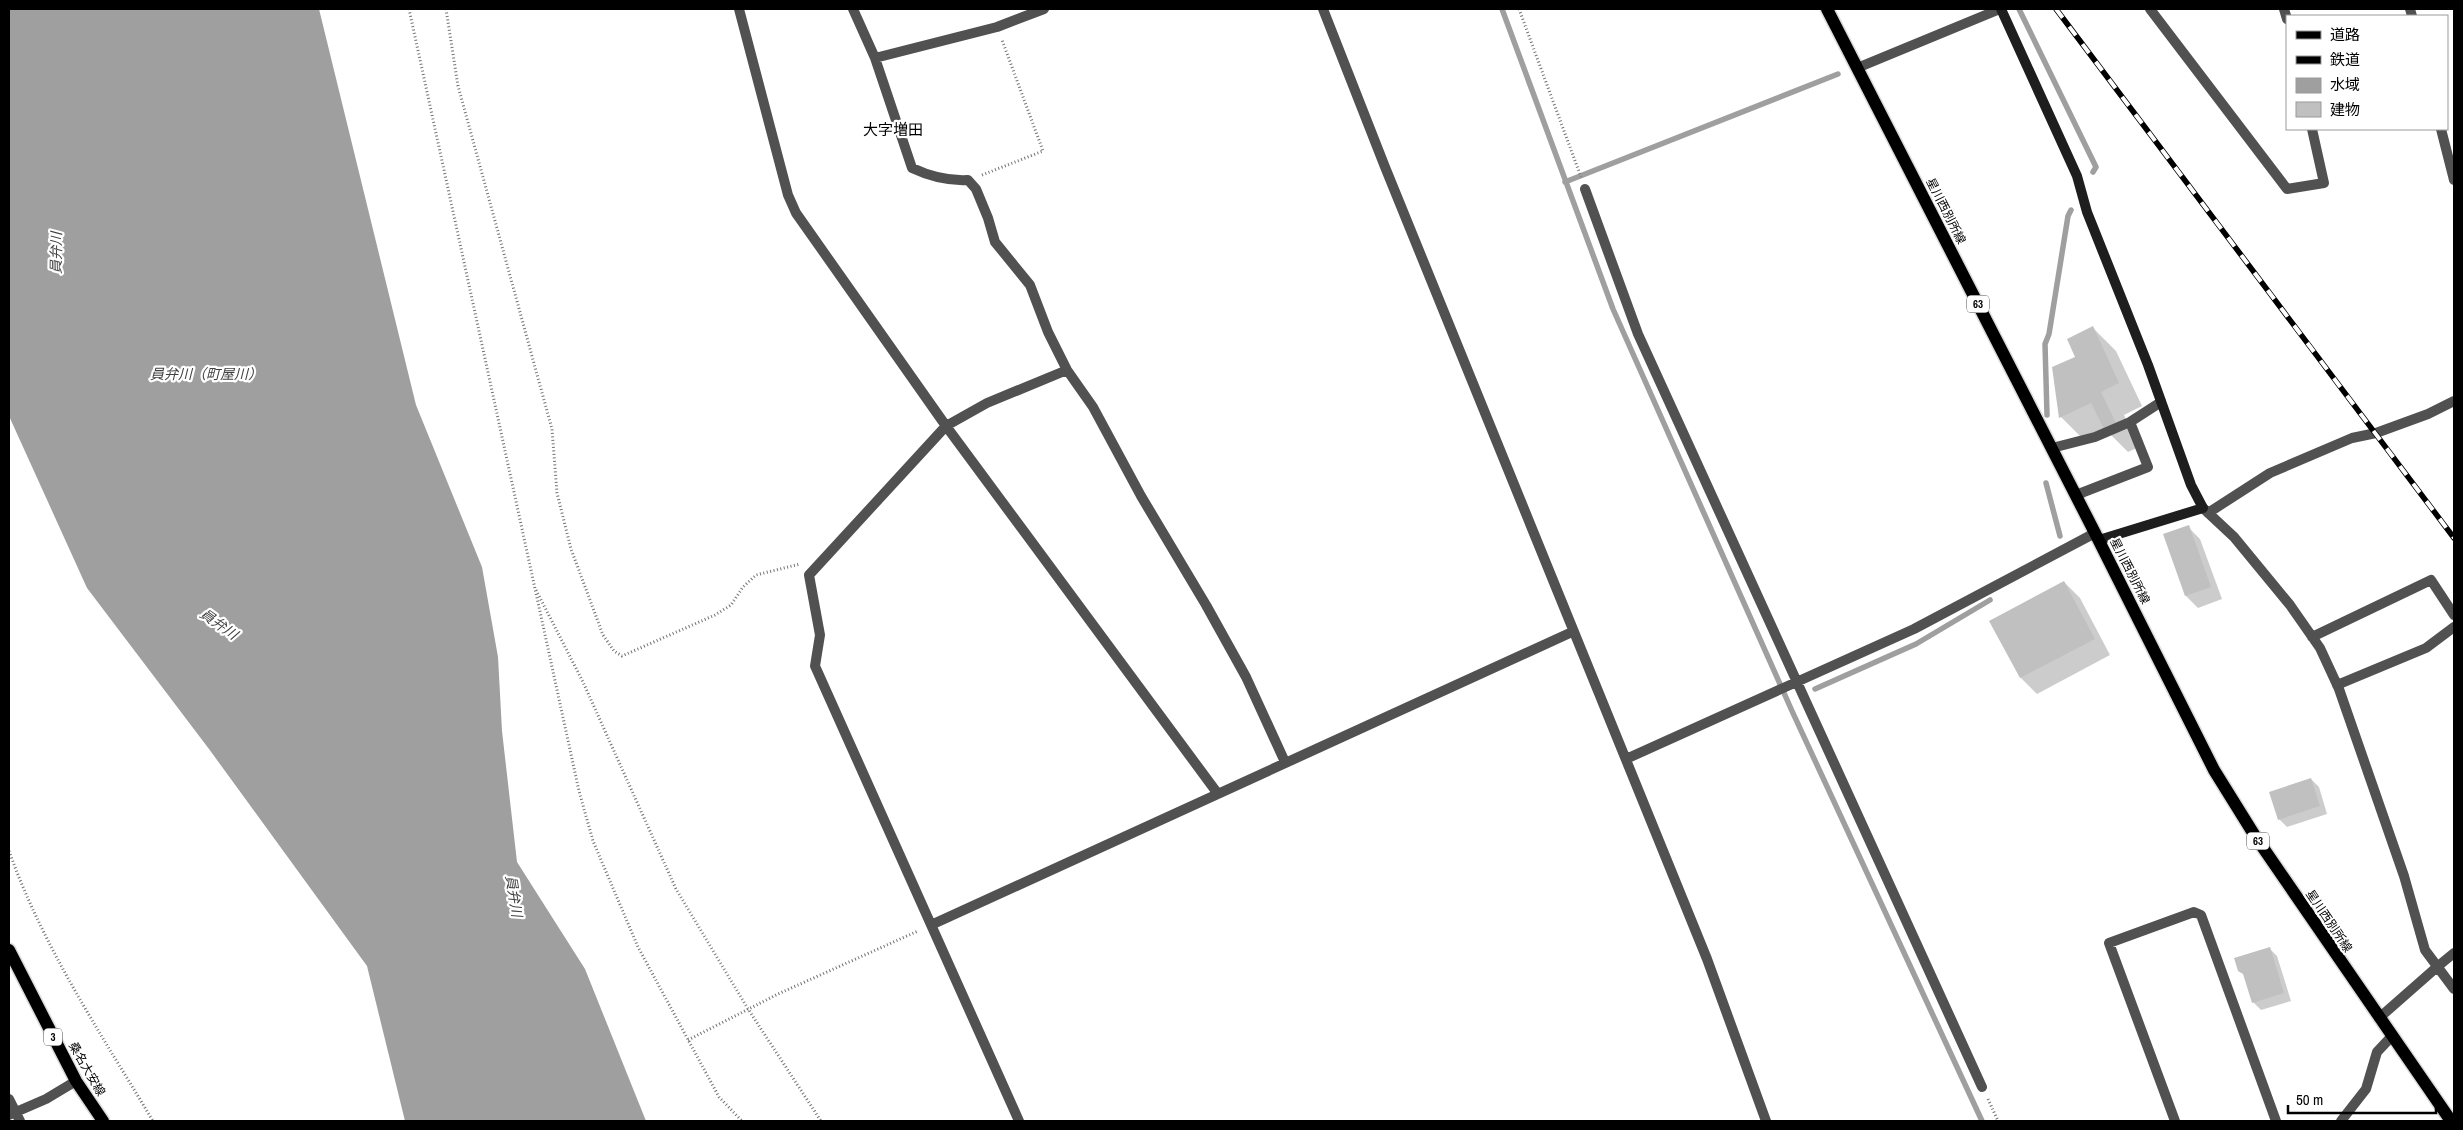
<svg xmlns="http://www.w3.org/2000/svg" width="2463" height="1130" font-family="'Archivo Narrow','Noto Sans JP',sans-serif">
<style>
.water{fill:#9f9f9f}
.shadow{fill:#0003}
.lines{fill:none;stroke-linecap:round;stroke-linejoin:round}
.stream{stroke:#9f9f9f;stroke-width:5.5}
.building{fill:#c0c0c0}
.primary-casing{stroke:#dbdbdb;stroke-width:15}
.path{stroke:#737373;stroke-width:3;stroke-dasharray:1 2.5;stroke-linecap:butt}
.lane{stroke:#515151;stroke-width:10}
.street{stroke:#515151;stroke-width:10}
.secondary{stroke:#1e1e1e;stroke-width:10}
.primary{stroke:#000;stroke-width:12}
.rail-casing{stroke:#000;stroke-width:5.5}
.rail{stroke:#fff;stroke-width:4;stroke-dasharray:11;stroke-linecap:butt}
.labels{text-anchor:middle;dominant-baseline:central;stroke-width:4.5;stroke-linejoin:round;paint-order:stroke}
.shield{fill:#fff;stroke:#4c4c4c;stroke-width:1}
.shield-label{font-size:11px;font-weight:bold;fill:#000}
.street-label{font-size:12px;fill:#000;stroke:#fff}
.water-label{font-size:14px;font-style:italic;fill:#404040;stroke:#fff}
.quarter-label{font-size:15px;fill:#000;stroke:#fff}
</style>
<rect width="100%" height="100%" fill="#fff"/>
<path class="water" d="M9,9H319L416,405L482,567L498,657L502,731L517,862L585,969L646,1121H405L367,966L209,749L87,588L9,416Z"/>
<path class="shadow" d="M2093,328L2116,351L2142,406L2124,415L2139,447L2128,452L2106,430L2084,440L2061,417L2077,357Z
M2188,527L2200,539L2222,599L2198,608L2186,596L2164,535Z
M2064,582L2080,598L2110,655L2037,694L2021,678L1991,621Z
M2311,779L2319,787L2327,814L2287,827L2279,819Z
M2269,948L2277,956L2291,1001L2261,1010L2253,1002L2245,976Z"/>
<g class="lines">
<path class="stream" d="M1502,9L1613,309L1792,711L1982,1121
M2019,9L2096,167L2093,172
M1565,182L1838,74
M2047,415L2045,344L2049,334L2068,216L2071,210
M2046,483L2060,536
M1815,689L1916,644L1990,600"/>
</g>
<path class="building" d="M2093,326L2119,383L2101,392L2116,423L2104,429L2091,403L2059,418L2052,367L2075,357L2067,339Z
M2189,525L2211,587L2185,596L2163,534Z
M2064,581L2095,639L2020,678L1989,621Z
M2311,778L2320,806L2278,820L2269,792Z
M2270,947L2284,993L2252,1003L2243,974L2238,971L2234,958Z"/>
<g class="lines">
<defs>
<path id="primary" d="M1827,9L2095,533L2214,770L2255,836L2451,1121
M9,950L76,1081L103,1121"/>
</defs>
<use href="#primary" class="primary-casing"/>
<path class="path" d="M409,9L579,791L593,841L638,947L719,1097L742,1121
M446,9L458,86L552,429L557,493L571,549L603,635L614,651L622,656L715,615L731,605L743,587L756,575L800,564
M1519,9L1581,177
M982,175L1043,151L1002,40
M536,590L583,682L676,889L748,1009L821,1121
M9,851C43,947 101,1034 153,1121
M688,1040L778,994L918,931
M1988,1099L1998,1121"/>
<path class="lane" d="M2130,422L2161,402
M2052,448L2095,437L2130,422L2148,467L2076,495
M2437,967L2454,953"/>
<path class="street" d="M739,9L788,195L796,213L946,426L1218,794
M853,9L875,58L912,168C929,176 949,181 968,180L976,189L988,218L995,242L1030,285L1048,332L1067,370L1093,407L1141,496L1206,605L1246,677L1285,762
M1323,9L1385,167L1707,959L1766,1121
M2150,9L2287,189L2324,183L2312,129
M2284,9L2287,19
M2410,9L2412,16
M875,58L997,27L1044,9
M1857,68L2000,9
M2441,129L2454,180
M1585,189L1638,334L1982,1087
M2203,508L2234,537L2290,605L2320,648L2339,689L2404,876L2425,950L2454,989
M2208,513L2270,473L2352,438L2376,433L2428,414L2454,401
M2312,637L2431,580L2454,615
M2337,685L2426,648L2454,627
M1626,759L1914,629L2095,533
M931,925L1572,632
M2379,1018L2437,967
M9,1099L20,1121
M9,1115L46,1099L76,1081
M1019,1121L815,666L820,635L809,575L946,426L987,403L1067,370
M2175,1121L2109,943L2194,912L2201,915L2276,1121
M2341,1121L2366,1089L2377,1052L2392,1036"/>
<path class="secondary" d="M2001,9L2077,176L2087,212L2148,365L2191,485L2203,508L2099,540"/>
<use href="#primary" class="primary"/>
<defs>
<path id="rail" d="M2056,9L2454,538"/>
</defs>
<use href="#rail" class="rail-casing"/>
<use href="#rail" class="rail"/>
</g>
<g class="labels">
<g class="shield">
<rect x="1967" y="295.5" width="22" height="17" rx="4"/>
<rect x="2247" y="832.5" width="22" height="17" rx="4"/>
<rect x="44" y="1028.5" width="18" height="17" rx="4"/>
</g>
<g class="shield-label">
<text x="1978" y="304">63</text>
<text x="2258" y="841">63</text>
<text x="53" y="1037">3</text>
</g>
<g class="street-label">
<text transform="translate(1946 211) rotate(63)">星川西別所線</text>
<text transform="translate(2130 571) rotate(63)">星川西別所線</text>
<text transform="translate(2329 921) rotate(56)">星川西別所線</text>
<text transform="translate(87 1069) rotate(60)">桑名大安線</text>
</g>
<g class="water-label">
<text transform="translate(56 253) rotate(-89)">員弁川</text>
<text x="206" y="374">員弁川（町屋川）</text>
<text transform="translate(219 624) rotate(35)">員弁川</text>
<text transform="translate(514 896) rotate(81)">員弁川</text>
</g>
<g class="quarter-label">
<text x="893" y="129">大字増田</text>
</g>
</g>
<rect width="2463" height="1130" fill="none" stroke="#000000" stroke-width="20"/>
<rect x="2286" y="15" width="162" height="115" fill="#ffffff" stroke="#999999"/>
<rect x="2296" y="31" width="25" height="8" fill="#000000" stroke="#999999"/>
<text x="2330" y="40" font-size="15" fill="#000000">道路</text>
<rect x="2296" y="56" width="25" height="8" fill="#000000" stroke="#999999"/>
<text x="2330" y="65" font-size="15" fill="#000000">鉄道</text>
<rect x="2296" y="78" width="25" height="15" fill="#9f9f9f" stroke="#999999"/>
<text x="2330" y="90" font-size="15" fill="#000000">水域</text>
<rect x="2296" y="102" width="25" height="15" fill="#c0c0c0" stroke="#999999"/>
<text x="2330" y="115" font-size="15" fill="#000000">建物</text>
<path d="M2288 1105v8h148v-8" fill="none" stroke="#000000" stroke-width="2.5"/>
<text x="2296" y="1105" font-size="15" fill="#000000" stroke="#ffffff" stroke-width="4" paint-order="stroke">50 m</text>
</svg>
